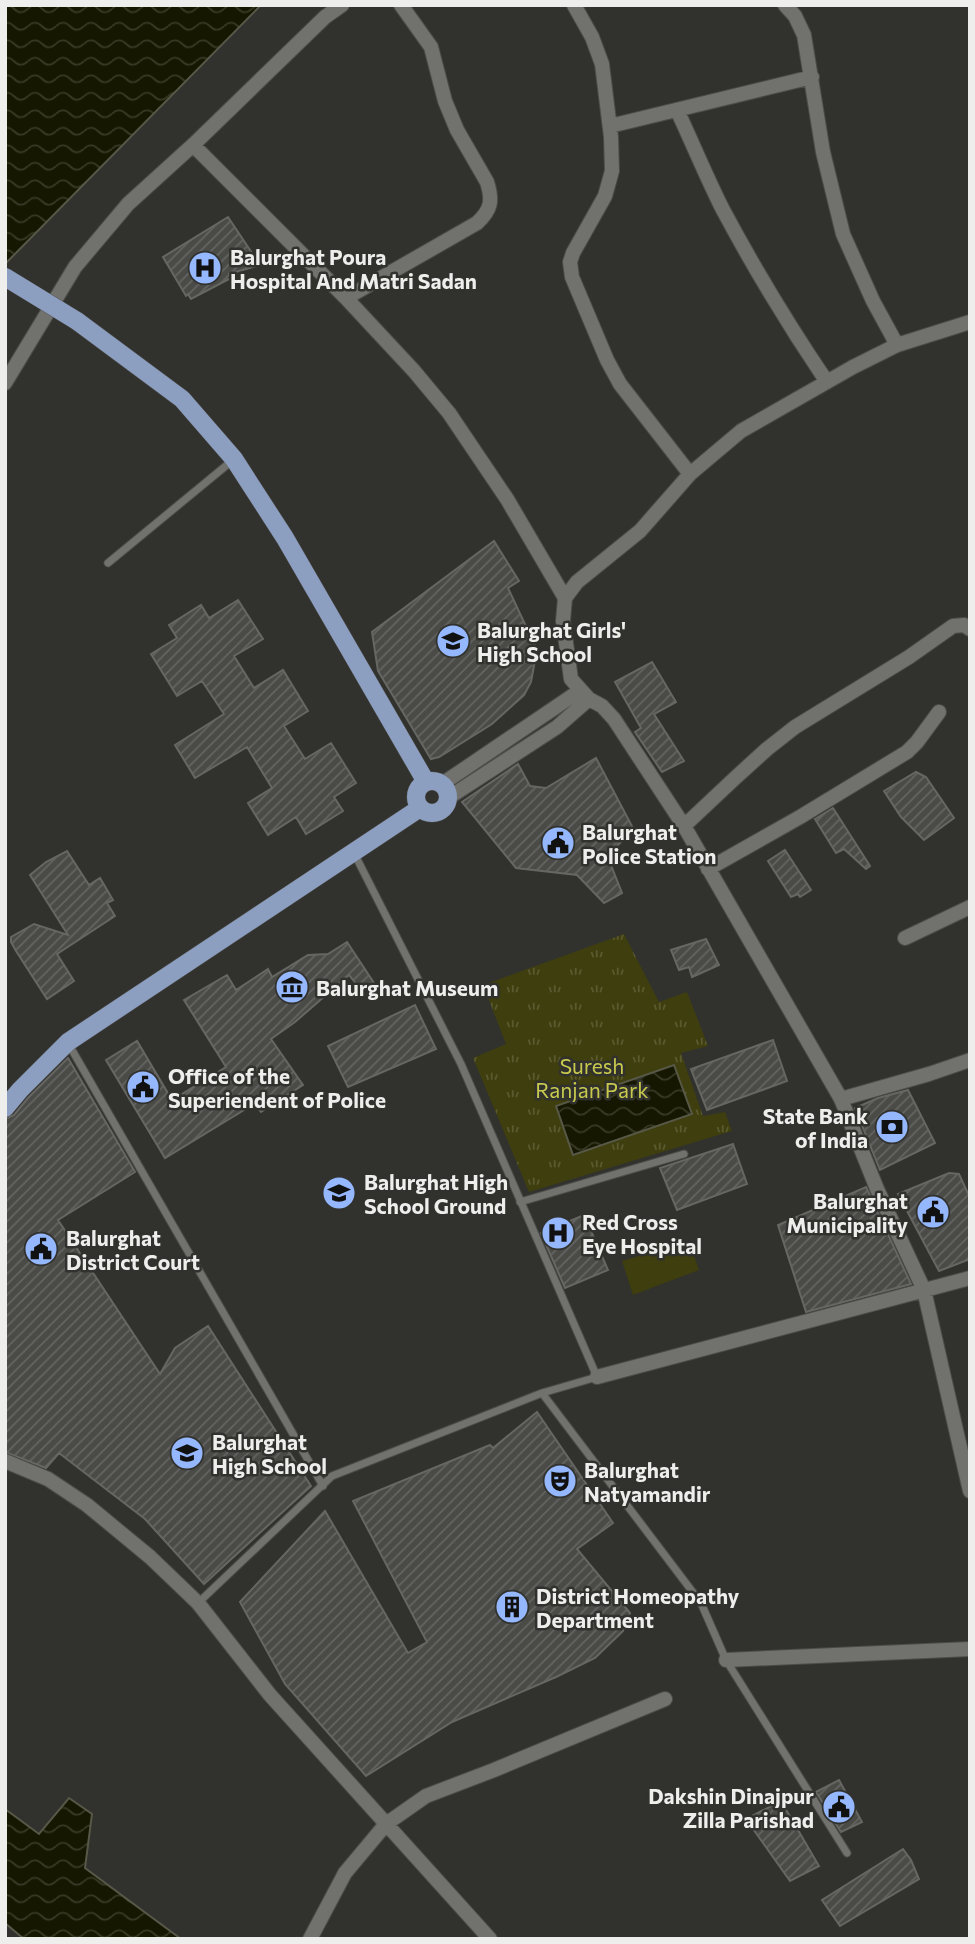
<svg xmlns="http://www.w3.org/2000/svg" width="975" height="1944" font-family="Commissioner,sans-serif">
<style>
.grass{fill:#3e3e0e}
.park{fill:url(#park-tufts)}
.water{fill:url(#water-waves);stroke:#575847;stroke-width:2}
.building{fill:url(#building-hatch);stroke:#666763;stroke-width:2}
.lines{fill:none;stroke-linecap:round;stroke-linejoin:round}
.lane-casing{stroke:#4c4c4a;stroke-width:9}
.street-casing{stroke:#4c4c4a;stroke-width:16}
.primary-casing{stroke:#4c4c4a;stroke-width:19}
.lane{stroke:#71716e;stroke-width:7}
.street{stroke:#71716e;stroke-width:14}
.primary{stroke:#8d9fc1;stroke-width:18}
.primary-bridge-casing{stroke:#4c4c4a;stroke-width:19;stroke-linecap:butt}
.primary-bridge{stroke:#8d9fc1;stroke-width:18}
.labels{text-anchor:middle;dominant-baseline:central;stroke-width:5;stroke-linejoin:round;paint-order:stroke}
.poi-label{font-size:21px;font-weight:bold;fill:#eeefed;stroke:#31312e;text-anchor:start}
.park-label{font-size:21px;fill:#c8ca4d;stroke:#31312e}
</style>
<defs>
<pattern id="park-tufts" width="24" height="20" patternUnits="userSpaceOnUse" patternTransform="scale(1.75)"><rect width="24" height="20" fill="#3e3e0e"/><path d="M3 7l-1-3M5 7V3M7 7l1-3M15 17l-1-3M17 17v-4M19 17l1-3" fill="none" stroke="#5a5a31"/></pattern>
<pattern id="water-waves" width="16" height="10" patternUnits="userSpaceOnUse" patternTransform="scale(1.75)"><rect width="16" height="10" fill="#161700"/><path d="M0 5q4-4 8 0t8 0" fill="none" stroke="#383926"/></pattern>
<pattern id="building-hatch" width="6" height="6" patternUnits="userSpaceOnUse" patternTransform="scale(1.75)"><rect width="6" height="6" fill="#4a4a47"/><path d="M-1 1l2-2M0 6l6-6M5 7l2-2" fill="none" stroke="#646462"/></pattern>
</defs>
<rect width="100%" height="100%" fill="#31312e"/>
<path class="grass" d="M689,1241L699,1270L633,1295L622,1261Z"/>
<path class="park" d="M624,934L659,1002L687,992L708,1046L681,1053L703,1116L725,1112L732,1131L529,1192L473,1058L506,1044L483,985Z"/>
<path class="water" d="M5,5H261L5,264Z
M674,1065L692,1114L573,1155L556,1106Z
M69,1798L92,1814L85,1868L181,1939H24L5,1923V1809L39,1834Z"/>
<path class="building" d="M228,217L260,265L229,274L231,278L191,299L188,294L186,296L163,257Z
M494,541L519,581L508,588L537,650L531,682L524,695L492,724L439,757L431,759L378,671L372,632Z
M238,600L263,639L234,656L254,688L283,670L308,711L284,726L305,759L331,743L356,783L334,797L343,811L306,834L296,817L268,835L248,803L272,788L247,747L195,778L175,745L224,714L202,681L177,696L151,654L177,638L169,625L201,605L209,618Z
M652,662L676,702L654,714L684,761L662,772L635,732L641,728L615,682Z
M596,758L634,830L607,855L622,893L604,903L577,875L516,868L462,802L518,764L530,786L546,788Z
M916,772L926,777L954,818L924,840L901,817L884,791Z
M833,808L870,866L866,869L844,849L836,853L815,819Z
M785,850L811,890L800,897L798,894L791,897L768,861Z
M67,851L89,885L100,878L113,900L107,903L115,916L57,954L74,981L47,999L16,951L11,942V937L34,924L68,935L30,875L46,862Z
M706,939L719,965L692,977L689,967L679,970L671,950Z
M347,942L374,983L361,990L349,975L295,1022L271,1039L303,1085L261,1112L254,1104L165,1158L106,1060L137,1041L172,1100L226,1067L184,1000L227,975L236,990L268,969L272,977L308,955L328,954Z
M415,1005L436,1049L348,1087L328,1046Z
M773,1040L787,1081L707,1110L691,1069Z
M68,1058L135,1172L58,1220L160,1374L175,1348L208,1326L311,1486L204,1584L145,1519L59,1453L46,1468L5,1452V1119L14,1115L28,1098Z
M908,1090L935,1143L880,1170L855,1108L878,1098Z
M733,1144L747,1184L677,1210L660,1168Z
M949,1173L959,1174L970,1198V1259L939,1271L898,1194Z
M866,1187L911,1284L806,1312L778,1225Z
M584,1215L608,1270L565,1288L541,1233Z
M537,1412L613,1523L577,1549L630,1613L623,1631L595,1658L556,1677L452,1722L366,1776L285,1684L240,1602L325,1511L408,1653L427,1642L353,1501L490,1445L493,1448Z
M839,1780L862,1822L841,1832L816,1792Z
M781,1801L819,1866L790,1881L746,1819Z
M903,1849L911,1860L919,1879L840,1926L822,1900Z"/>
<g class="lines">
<defs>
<path id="lane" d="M108,563L233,460
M68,1043L323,1486
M520,1202L684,1154
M542,1393L701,1603L726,1660L847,1853
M198,1603L332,1476L542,1393L597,1377L461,1064L354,853"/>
<path id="street" d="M574,5L592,37L602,64L611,137L612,171L605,196L573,253L570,262L572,277L607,360L620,384L690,474
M785,5L795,16L804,35L823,152L843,234L873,301L897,345
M677,110C692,142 706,176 722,208C754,268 789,326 827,382
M610,126L812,77
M193,145L346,298L414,371L449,413L507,499L565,598
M346,298L477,223C491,210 493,201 487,182L457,130L445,101L431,47L401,5
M970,322L897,345L853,367L741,431L690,474L640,531L577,582L565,598L563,621L571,679L589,699L602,706L614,719L684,826L841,1099L877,1189L924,1290L970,1491
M5,383L75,267L128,204L193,145L325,17L342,5
M442,784L581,690
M448,798L557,727L589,699
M684,826L734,779L767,749L795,727L909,657L953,626L964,625L970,629
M708,869L800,817L907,752L917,742L939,712
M905,938L970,907
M841,1099L929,1074L970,1060
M597,1377L970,1278
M5,1461L48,1479L87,1505L150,1557L198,1603L270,1695L490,1939
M726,1660L970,1649
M310,1939L345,1873L386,1824L426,1796L494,1770L665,1699"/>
<path id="primary" d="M77,321L182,399L234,459L285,538L426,782
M416 797a16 16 0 1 1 32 0a16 16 0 1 1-32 0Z
M5,1108L20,1090L68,1042L420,808"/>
</defs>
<use href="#lane" class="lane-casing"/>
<use href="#street" class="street-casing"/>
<use href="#primary" class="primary-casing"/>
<use href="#lane" class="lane"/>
<use href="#street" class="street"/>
<use href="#primary" class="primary"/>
<defs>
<path id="primary-bridge" d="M5,277L77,321"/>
</defs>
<use href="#primary-bridge" class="primary-bridge-casing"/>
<use href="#primary-bridge" class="primary-bridge"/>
</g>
<defs>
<symbol id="hospital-disc" viewBox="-11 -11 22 22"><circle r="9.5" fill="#94b7fd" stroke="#31312e"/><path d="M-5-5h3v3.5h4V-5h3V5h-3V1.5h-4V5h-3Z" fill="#111"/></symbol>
<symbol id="school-disc" viewBox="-11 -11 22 22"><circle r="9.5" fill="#94b7fd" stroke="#31312e"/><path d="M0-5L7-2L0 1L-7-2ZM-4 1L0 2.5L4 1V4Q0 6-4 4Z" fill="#111"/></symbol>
<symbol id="civic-disc" viewBox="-11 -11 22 22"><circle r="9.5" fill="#94b7fd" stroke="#31312e"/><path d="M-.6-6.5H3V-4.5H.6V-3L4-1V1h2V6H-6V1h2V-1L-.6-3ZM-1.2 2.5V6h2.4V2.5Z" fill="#111"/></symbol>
<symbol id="museum-disc" viewBox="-11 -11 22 22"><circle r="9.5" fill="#94b7fd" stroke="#31312e"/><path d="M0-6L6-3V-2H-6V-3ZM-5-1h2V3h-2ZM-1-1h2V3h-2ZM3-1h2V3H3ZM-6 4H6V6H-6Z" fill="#111"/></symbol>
<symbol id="bank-disc" viewBox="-11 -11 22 22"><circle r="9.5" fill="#94b7fd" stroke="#31312e"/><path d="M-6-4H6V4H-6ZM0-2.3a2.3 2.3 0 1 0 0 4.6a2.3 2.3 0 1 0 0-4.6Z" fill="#111"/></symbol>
<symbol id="theatre-disc" viewBox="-11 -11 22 22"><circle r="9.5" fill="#94b7fd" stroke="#31312e"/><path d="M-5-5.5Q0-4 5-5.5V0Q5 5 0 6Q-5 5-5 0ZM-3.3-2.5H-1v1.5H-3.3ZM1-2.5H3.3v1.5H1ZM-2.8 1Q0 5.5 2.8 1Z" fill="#111"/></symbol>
<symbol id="building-disc" viewBox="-11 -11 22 22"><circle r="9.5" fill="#94b7fd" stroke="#31312e"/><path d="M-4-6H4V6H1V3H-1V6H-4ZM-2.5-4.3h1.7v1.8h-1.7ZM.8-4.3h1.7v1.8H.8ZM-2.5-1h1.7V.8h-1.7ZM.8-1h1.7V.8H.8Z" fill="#111"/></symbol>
</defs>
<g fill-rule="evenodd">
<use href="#hospital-disc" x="186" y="249" width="38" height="38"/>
<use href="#school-disc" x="434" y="622" width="38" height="38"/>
<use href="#civic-disc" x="539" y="824" width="38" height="38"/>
<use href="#museum-disc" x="273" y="968" width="38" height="38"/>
<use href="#civic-disc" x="124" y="1068" width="38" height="38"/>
<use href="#bank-disc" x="873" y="1108" width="38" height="38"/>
<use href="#school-disc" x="320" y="1174" width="38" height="38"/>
<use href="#civic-disc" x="914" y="1193" width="38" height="38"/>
<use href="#hospital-disc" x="539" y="1214" width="38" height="38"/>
<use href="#civic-disc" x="22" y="1230" width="38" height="38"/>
<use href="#school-disc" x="168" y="1434" width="38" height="38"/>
<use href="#theatre-disc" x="541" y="1462" width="38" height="38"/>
<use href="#building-disc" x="493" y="1588" width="38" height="38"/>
<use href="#civic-disc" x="820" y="1788" width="38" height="38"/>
</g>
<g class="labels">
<g class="poi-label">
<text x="230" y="256">Balurghat Poura<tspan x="230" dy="24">Hospital And Matri Sadan</tspan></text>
<text x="477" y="629">Balurghat Girls'<tspan x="477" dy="24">High School</tspan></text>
<text x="582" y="831">Balurghat<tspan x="582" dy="24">Police Station</tspan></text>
<text x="316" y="987">Balurghat Museum</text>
<text x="168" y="1075">Office of the<tspan x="168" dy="24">Superiendent of Police</tspan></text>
<text x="868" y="1115" text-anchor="end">State Bank<tspan x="868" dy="24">of India</tspan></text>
<text x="364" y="1181">Balurghat High<tspan x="364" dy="24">School Ground</tspan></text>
<text x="908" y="1200" text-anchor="end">Balurghat<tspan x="908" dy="24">Municipality</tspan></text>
<text x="582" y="1221">Red Cross<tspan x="582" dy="24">Eye Hospital</tspan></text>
<text x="66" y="1237">Balurghat<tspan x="66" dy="24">District Court</tspan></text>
<text x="212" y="1441">Balurghat<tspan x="212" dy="24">High School</tspan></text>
<text x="584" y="1469">Balurghat<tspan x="584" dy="24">Natyamandir</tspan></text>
<text x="536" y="1595">District Homeopathy<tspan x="536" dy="24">Department</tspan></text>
<text x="814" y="1795" text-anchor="end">Dakshin Dinajpur<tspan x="814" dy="24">Zilla Parishad</tspan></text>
</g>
<g class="park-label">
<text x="592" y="1065">Suresh<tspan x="592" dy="24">Ranjan Park</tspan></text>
</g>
</g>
<rect width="975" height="1944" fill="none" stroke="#eeefed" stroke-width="14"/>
</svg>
